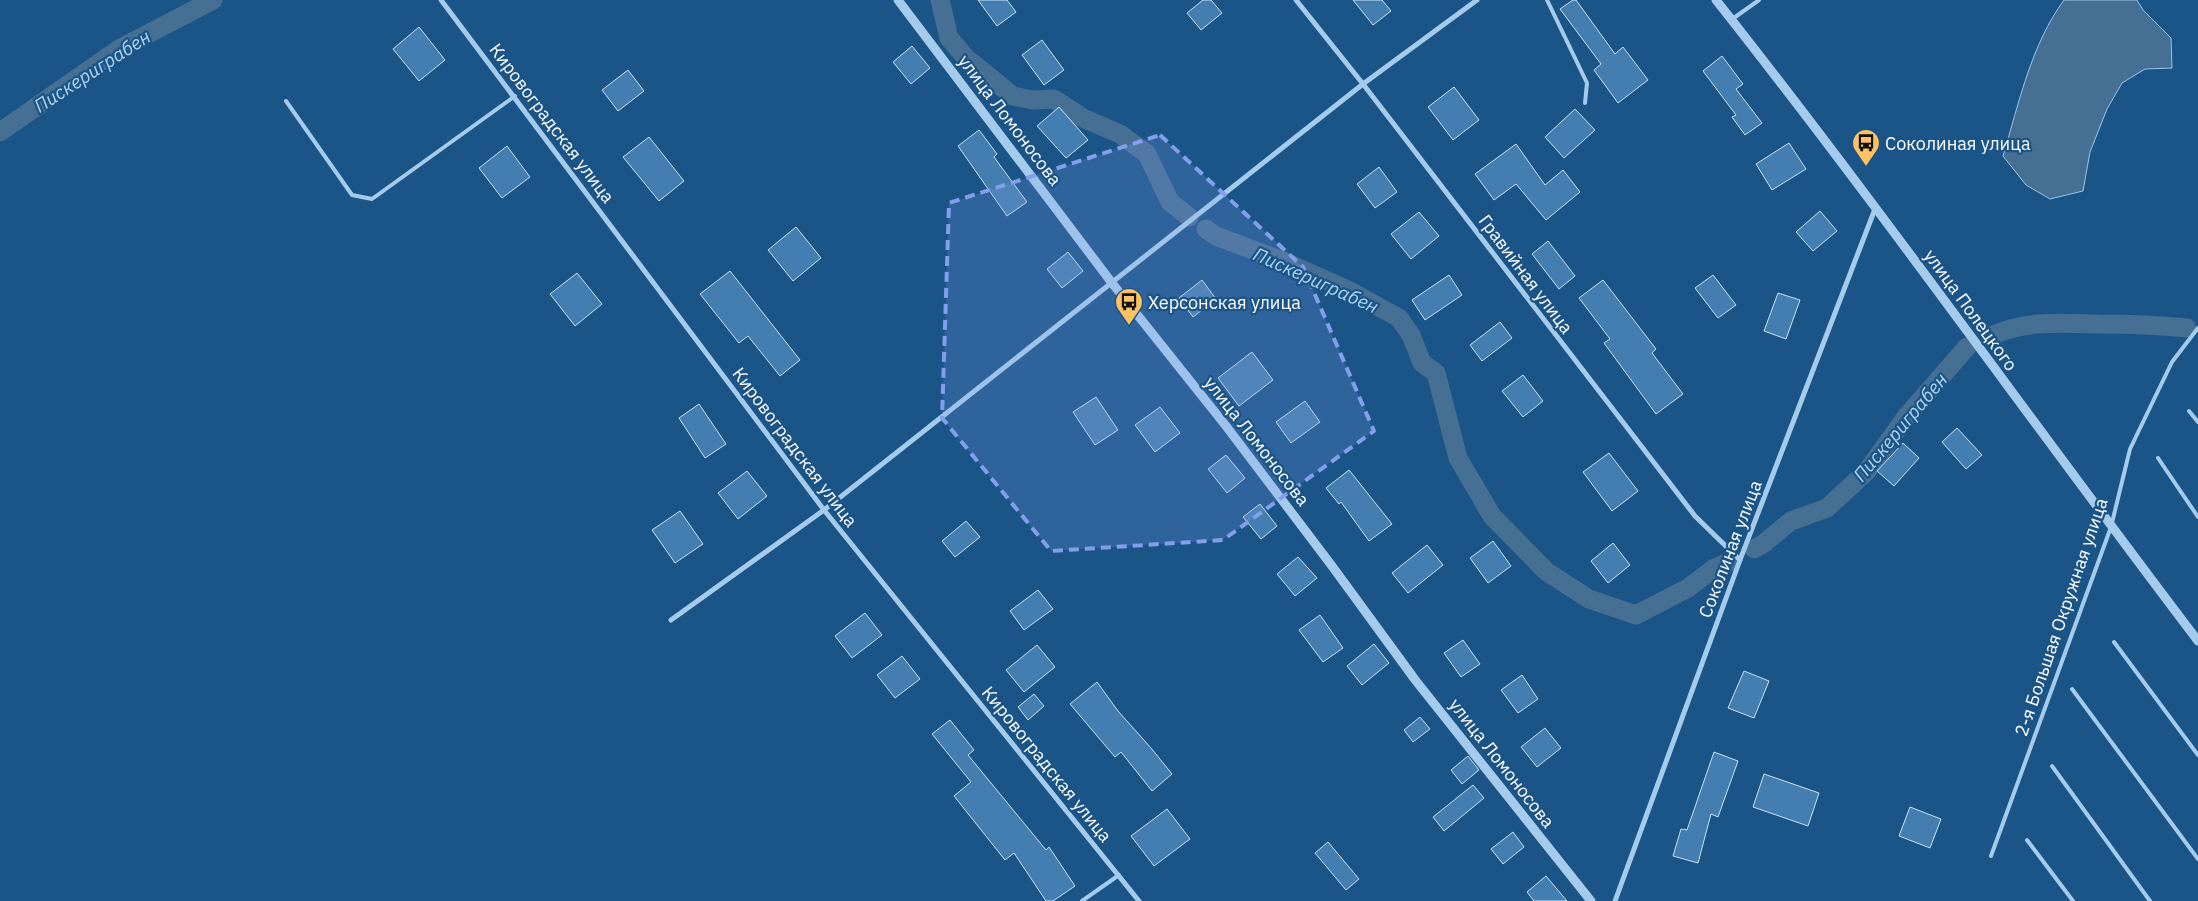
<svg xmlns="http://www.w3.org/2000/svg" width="2198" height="901" font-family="'IBM Plex Sans',sans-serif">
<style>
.water{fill:#466f94;stroke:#97c7ee}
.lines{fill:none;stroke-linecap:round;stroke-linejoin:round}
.canal{stroke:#466f94;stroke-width:19}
.building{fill:#447eb0;stroke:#c9e3f9}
.service{stroke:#a4cbec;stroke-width:4}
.minor{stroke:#a4cbec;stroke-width:5}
.tertiary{stroke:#a4cbec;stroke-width:9}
.marked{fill:#839eea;fill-opacity:0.2;stroke:#839eea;stroke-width:4;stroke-dasharray:10 6;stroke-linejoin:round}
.labels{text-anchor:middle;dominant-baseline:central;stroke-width:4.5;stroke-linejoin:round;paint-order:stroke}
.street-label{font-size:18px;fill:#fff;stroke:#1b5487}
.poi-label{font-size:18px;fill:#fff;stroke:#1b5487;text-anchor:start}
.water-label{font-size:19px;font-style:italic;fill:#afd4f3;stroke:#1b5487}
</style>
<rect width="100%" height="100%" fill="#1b5487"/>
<path class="water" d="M2064,0H2137L2143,10L2171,38L2172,68L2145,69L2122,83L2107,109L2090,152L2083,191L2050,199L2026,185L2003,156C2019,103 2031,45 2064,0Z"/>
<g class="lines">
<path class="canal" d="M940,0L949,38L966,58L1013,96L1033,100L1054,99L1083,118L1120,134L1147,154L1170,202L1189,217
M0,132L119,49L213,0
M1206,229L1216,236L1285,262L1350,291L1399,318L1411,335L1422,363L1436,373L1458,458L1492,516L1547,572L1589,599L1636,615L1688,588L1713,569L1731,561
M1991,336C2025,320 2061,323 2098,324C2127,324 2157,325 2187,328
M1754,549L1763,544L1791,521L1827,508L1867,471L1906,417L1967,347"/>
</g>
<path class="building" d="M978,0H1007L1016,12L997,26Z
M1203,0H1211L1222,13L1201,30L1187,13Z
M1353,0H1382L1391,11L1373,25Z
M1573,0H1576L1615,54L1623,47L1648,80L1618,103L1594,70L1601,64L1560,9Z
M419,27L445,60L419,81L393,49Z
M1042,40L1064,70L1044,85L1022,55Z
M912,46L930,68L911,84L893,62Z
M1722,56L1743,84L1736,89L1762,123L1745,135L1732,117L1736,115L1703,71Z
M628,70L644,91L618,111L602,90Z
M1454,87L1479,120L1453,140L1428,107Z
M1059,107L1088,140L1066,158L1037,126Z
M1575,109L1595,130L1564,158L1545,137Z
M979,130L997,154L994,157L1027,202L1007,216L958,146Z
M649,137L684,181L659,201L623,157Z
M1789,143L1806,169L1772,190L1756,164Z
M1516,144L1545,185L1563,170L1580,192L1546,220L1516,184L1494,200L1475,174Z
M507,146L530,177L502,198L479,168Z
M1379,167L1397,192L1375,208L1357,184Z
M1820,211L1837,231L1813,251L1796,232Z
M1419,212L1439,236L1411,259L1391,234Z
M796,227L821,258L793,281L768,250Z
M1548,241L1575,276L1559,289L1532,254Z
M1068,252L1083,271L1062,288L1047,269Z
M730,271L800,360L780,376L748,336L739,343L700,294Z
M577,273L602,304L575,326L550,294Z
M1449,275L1462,295L1425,320L1412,300Z
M1713,275L1736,305L1718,318L1695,288Z
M1202,280L1216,299L1193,317L1179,298Z
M1603,280L1656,349L1652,353L1683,394L1656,414L1604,343L1610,339L1579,298Z
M1778,293L1800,300L1786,339L1764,331Z
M1500,322L1512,338L1482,361L1470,345Z
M1252,352L1273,380L1239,406L1218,378Z
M1523,375L1543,401L1523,417L1502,391Z
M1096,397L1118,430L1095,445L1073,412Z
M1305,401L1320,422L1291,443L1276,422Z
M699,404L726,444L705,458L679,418Z
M1160,407L1180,433L1155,452L1135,425Z
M1957,428L1982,455L1966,469L1942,442Z
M1903,443L1919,458L1894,486L1877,471Z
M1609,453L1638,491L1612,511L1583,472Z
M1226,455L1245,478L1227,493L1208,469Z
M1349,470L1392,524L1369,541L1341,502L1339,504L1326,488Z
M747,471L767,496L738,519L718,493Z
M1260,504L1277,526L1261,539L1243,517Z
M680,511L703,544L675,563L652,530Z
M966,521L980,537L955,557L942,541Z
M1493,541L1511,566L1488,583L1470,558Z
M1613,543L1630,565L1608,583L1591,561Z
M1427,545L1443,565L1408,593L1392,573Z
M1298,557L1317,578L1295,596L1277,574Z
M1038,590L1053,609L1024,630L1010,611Z
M865,613L882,635L852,658L835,636Z
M1320,615L1343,648L1323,662L1299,630Z
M1463,640L1480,664L1461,677L1444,653Z
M1374,644L1389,663L1362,685L1347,666Z
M1037,645L1055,667L1024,692L1006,670Z
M902,656L920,679L895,698L877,675Z
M1744,671L1769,681L1754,718L1728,708Z
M1522,675L1538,699L1518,713L1501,690Z
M1097,682L1118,711L1151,748L1172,774L1152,791L1121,752L1115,757L1070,704Z
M1034,694L1044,706L1028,720L1018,707Z
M1420,717L1430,729L1413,742L1404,730Z
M950,720L974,750L968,755L1046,850L1049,847L1075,886L1053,901H1046L1014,853L1005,860L954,796L971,782L932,734Z
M1545,728L1561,748L1537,767L1521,747Z
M1714,752L1738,761L1718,817L1711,814L1698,863L1673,856L1681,829L1687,830Z
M1468,756L1479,770L1462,784L1451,770Z
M1764,774L1819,793L1808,826L1753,807Z
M1473,785L1484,798L1444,831L1433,817Z
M1910,807L1941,819L1930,848L1899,836Z
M1167,809L1190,839L1154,866L1131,836Z
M1513,832L1524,847L1503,864L1491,849Z
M1328,842L1359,879L1346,890L1315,853Z
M1546,876L1567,901H1534L1527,892Z"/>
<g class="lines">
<path class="service" d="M1547,0L1587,83L1585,103
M1731,20L1759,0
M286,101L352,195L372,199L515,96
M2189,411L2198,422
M2158,458L2198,517
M2114,642L2198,755
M2072,689L2198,859
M2052,766L2150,901
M2027,840L2073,901
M1991,856L2111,527L2130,449L2172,362L2198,328
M1082,901L1119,875"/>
<path class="minor" d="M441,0L824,510L1139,901
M1296,0L1363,84L1695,516L1740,560
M671,620L824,510L1363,84L1477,0
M1615,901L1740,560L1875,209"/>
<path class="tertiary" d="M898,0L1112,283L1226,426L1332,566L1416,681L1591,901
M1716,0C1882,210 2036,428 2198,641"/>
</g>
<path class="marked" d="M1160,135L1303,267L1374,431L1223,540L1051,551L942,418L949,203Z"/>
<defs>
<symbol id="bus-pin" viewBox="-11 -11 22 30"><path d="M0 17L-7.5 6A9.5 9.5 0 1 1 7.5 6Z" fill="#fdc261" stroke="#1b5487"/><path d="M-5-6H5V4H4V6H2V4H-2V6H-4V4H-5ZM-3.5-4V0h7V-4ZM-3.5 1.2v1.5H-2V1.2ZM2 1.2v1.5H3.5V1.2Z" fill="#111"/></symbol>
</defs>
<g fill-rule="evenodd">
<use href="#bus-pin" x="1850" y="127" width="32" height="43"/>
<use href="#bus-pin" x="1113" y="286" width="32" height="43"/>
</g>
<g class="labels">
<g class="street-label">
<text transform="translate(1010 120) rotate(53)">улица Ломоносова</text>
<text transform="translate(552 123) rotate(53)">Кировоградская улица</text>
<text transform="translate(1526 274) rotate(53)">Гравийная улица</text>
<text transform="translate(1971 310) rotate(54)">улица Полецкого</text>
<text transform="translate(1257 441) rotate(52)">улица Ломоносова</text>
<text transform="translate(795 447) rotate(53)">Кировоградская улица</text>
<text transform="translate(1730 549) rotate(-69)">Соколиная улица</text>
<text transform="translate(2061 617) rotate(-71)">2-я Большая Окружная улица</text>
<text transform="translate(1502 763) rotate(52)">улица Ломоносова</text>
<text transform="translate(1047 764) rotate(51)">Кировоградская улица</text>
</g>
<g class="poi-label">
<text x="1885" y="143">Соколиная улица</text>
<text x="1148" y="302">Херсонская улица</text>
</g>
<g class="water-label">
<text transform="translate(92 71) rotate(-33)">Пискериграбен</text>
<text transform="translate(1316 280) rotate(24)">Пискериграбен</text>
<text transform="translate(1900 427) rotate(-50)">Пискериграбен</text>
</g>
</g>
</svg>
